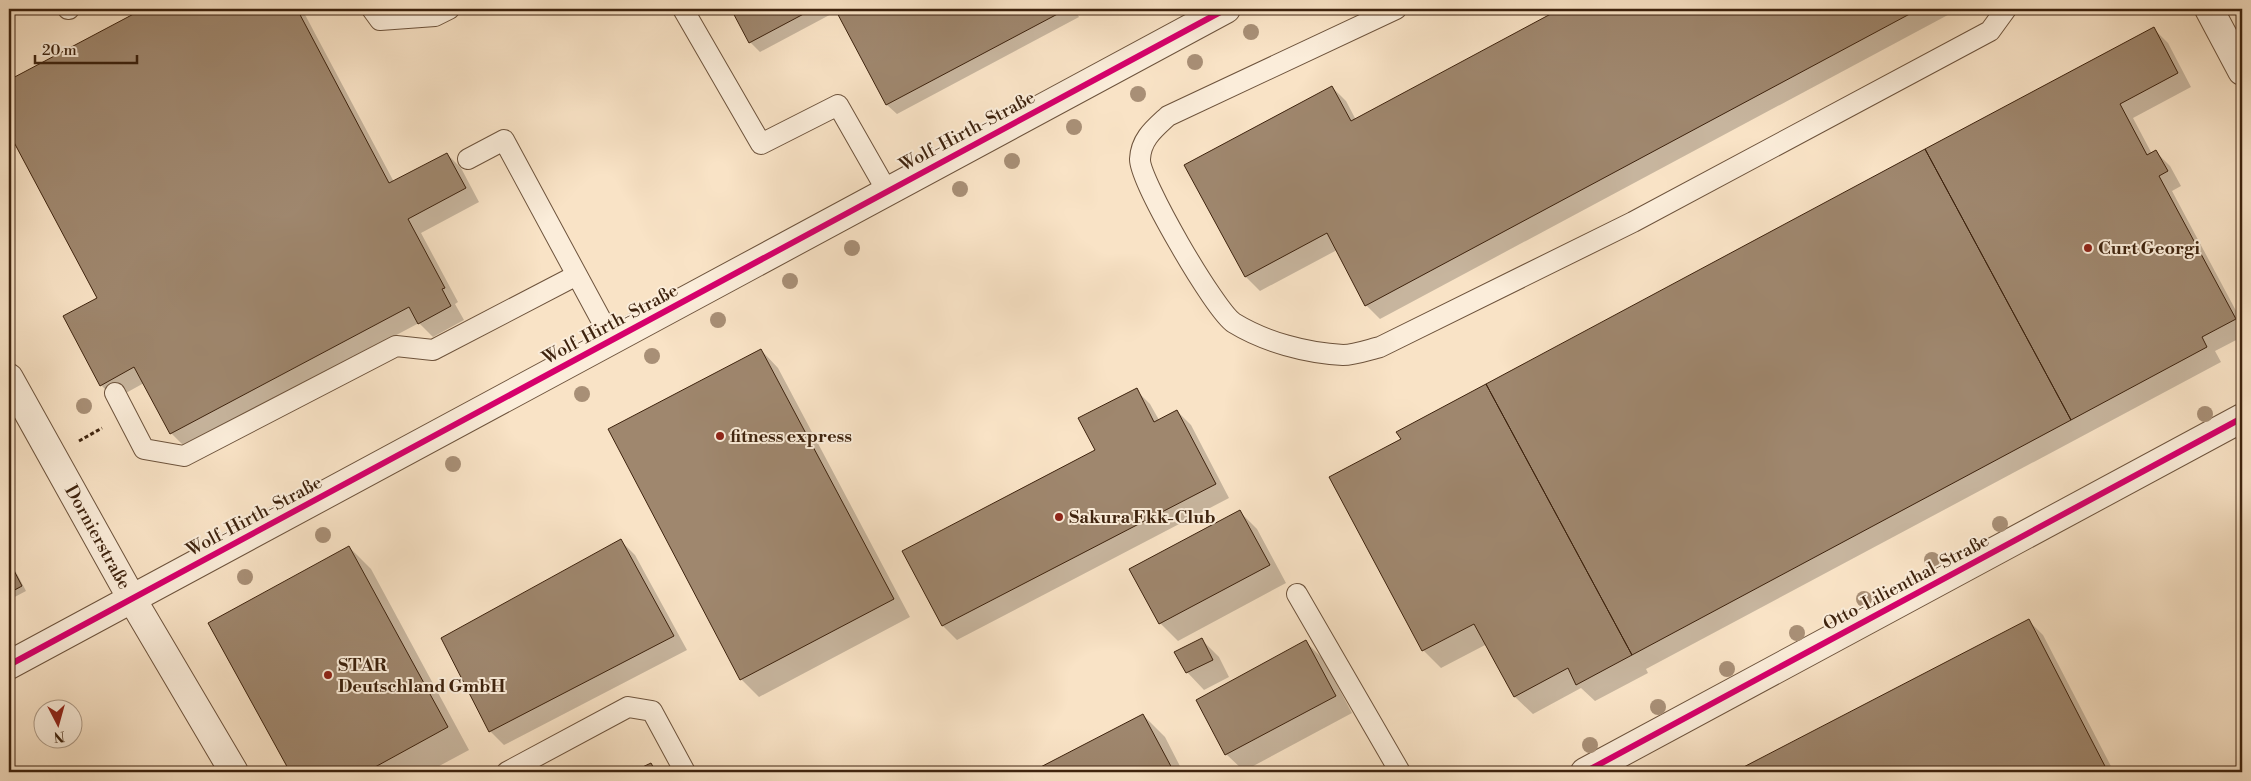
<svg xmlns="http://www.w3.org/2000/svg" width="2251" height="781" font-family="'Libre Bodoni',serif">
  <style>
    .shadow { fill: #0003 }
    .building { fill: #9f876e; stroke: #3e230e }
    .lines { fill: none; stroke-linecap: round; stroke-linejoin: round }
    .service-casing { stroke: #6d533c; stroke-width: 22 }
    .minor-casing { stroke: #6d533c; stroke-width: 30 }
    .path { stroke: #3e230e; stroke-width: 3; stroke-dasharray: 4 2.5; stroke-linecap: butt }
    .service { stroke: #fbedda; stroke-width: 20 }
    .minor { stroke: #fbedda; stroke-width: 28 }
    .cycleway-casing { stroke: #fbedda; stroke-width: 9 }
    .cycleway { stroke: #d6006c; stroke-width: 6 }
    .tree { fill: #a88f76 }
    .poi-dot { fill: #8f2418; stroke: #fbedda; stroke-width: 2 }
    .labels { text-anchor: middle; stroke-width: 4; stroke-linejoin: round; paint-order: stroke }
    .street-label { font-size: 18px; fill: #3e230e; stroke: #fbedda }
    .poi-label { font-size: 18px; font-weight: bold; fill: #3e230e; stroke: #fbedda; text-anchor: start }
  </style>
  <rect width="100%" height="100%" fill="#f9e3c6"/>
  <filter id="stains"><feTurbulence type="fractalNoise" baseFrequency=".004" numOctaves="4"/><feColorMatrix values="0 0 0 0 .2 0 0 0 0 .09 0 0 0 0 .02 0 0 0 .5 -.17"/></filter>
  <radialGradient id="worn" r=".72"><stop offset=".6" stop-color="#630" stop-opacity="0"/><stop offset="1" stop-color="#630" stop-opacity=".3"/></radialGradient>
  <path class="shadow" d="M146,9h156l92,173 53,-28 14,14 18,34 -58,31 37,69 -3,2 9,16 -31,17 -14,-14 -234,124 -14,-14 -27,-50 -29,16 -14,-14 -3,-86 -89,-169v-49z
    M732,9h342l5,8 -182,97 -10,-9 -50,-94 -77,41 -10,-10z
    M1563,9h396l-579,310 -14,-14 -29,-55 -77,41 -14,-14 -60,-111 146,-79 14,14 10,19z
    M2154,29l14,14 23,44 -58,31 19,36 4,-2 14,14 11,20 -9,5 70,131v15l-27,14 6,11 -575,307 2,4 -53,28 -14,-13 -48,26 -18,-17 -28,-53 -46,24 -18,-18 -93,-172z
    M761,350l17,18 132,249 -151,80 -18,-18z
    M1136,390l14,14 9,16 18,-9 14,14 38,73 -272,142 -14,-14 -39,-75 193,-100z
    M1240,512l17,17 29,54 -108,58 -18,-18z
    M621,541l14,14 52,95 -183,95 -14,-14z
    M349,547l22,22 98,181 -41,22h-137l-81,-149z
    M9,559l17,32 -17,9z
    M2029,621l14,14 71,137h-377z
    M1201,639l18,18 10,20 -25,13 -17,-18z
    M1306,642l17,17 29,54 -108,58 -18,-17z
    M1143,715l22,22 18,35h-149z"/>
  <path class="building" d="M143,9h154l92,174 58,-30 19,35 -58,31 37,69 -3,1 9,17 -33,18 -9,-17 -239,127 -36,-67 -34,19 -37,-70 34,-18 -88,-165v-53z
    M731,9h82l-64,34z
    M835,9h232l-181,96z
    M1560,9h359l-554,297 -38,-73 -82,44 -61,-112 148,-79 19,35z
    M2154,27l24,46 -58,31 27,51 9,-5 12,21 -9,5 77,143 -34,18 5,10 -136,73 -146,-271z
    M1925,149l146,271 -439,235 -146,-271z
    M761,349l133,250 -154,81 -132,-251z
    M1486,384l146,271 -56,30 -8,-17 -54,29 -40,-73 -52,27 -93,-174 72,-38 -5,-7z
    M1137,388l17,34 23,-12 39,74 -274,142 -40,-75 193,-101 -17,-32z
    M1240,510l30,55 -111,59 -30,-55z
    M621,539l53,97 -185,96 -48,-94z
    M349,546l99,181 -82,45h-76l-82,-149z
    M9,561l13,25 -13,7z
    M2029,619l79,153h-374z
    M1202,638l11,22 -27,13 -12,-21z
    M1306,640l30,56 -111,59 -29,-55z
    M1143,714l31,58h-143z
    M651,763l5,9h-24z"/>
  <g class="lines">
    <defs>
      <path id="service" d="M68,9h1
        M372,9l8,11 55,-4 14,-7
        M683,9l78,135 77,-39 49,86
        M1396,9l-228,107c-14,13 -27,23 -28,43 -1,21 75,152 94,164 31,19 72,30 109,32 11,0 25,-5 37,-8l253,-125 357,-191 16,-22
        M468,159l36,-19 108,200
        M115,393l29,56 40,7 212,-110 37,4 144,-75
        M1297,594l103,178
        M507,772l121,-65 24,4 33,61"/>
      <path id="minor" d="M2209,9l33,62
        M9,378l123,221 102,173
        M9,665l1217,-656
        M1585,772l657,-354"/>
    </defs>
    <use href="#service" class="service-casing"/>
    <use href="#minor" class="minor-casing"/>
    <path class="path" d="M79,441l23,-13"/>
    <use href="#service" class="service"/>
    <use href="#minor" class="minor"/>
    <defs>
      <path id="cycleway" d="M9,665l1217,-656
        M1585,772l657,-354"/>
    </defs>
    <use href="#cycleway" class="cycleway-casing"/>
    <use href="#cycleway" class="cycleway"/>
  </g>
  <g class="tree">
    <circle cx="1251" cy="32" r="8"/>
    <circle cx="1195" cy="62" r="8"/>
    <circle cx="1138" cy="94" r="8"/>
    <circle cx="1074" cy="127" r="8"/>
    <circle cx="1012" cy="161" r="8"/>
    <circle cx="960" cy="189" r="8"/>
    <circle cx="852" cy="248" r="8"/>
    <circle cx="790" cy="281" r="8"/>
    <circle cx="718" cy="320" r="8"/>
    <circle cx="652" cy="356" r="8"/>
    <circle cx="582" cy="394" r="8"/>
    <circle cx="84" cy="406" r="8"/>
    <circle cx="2205" cy="414" r="8"/>
    <circle cx="453" cy="464" r="8"/>
    <circle cx="2000" cy="524" r="8"/>
    <circle cx="323" cy="535" r="8"/>
    <circle cx="1932" cy="560" r="8"/>
    <circle cx="245" cy="577" r="8"/>
    <circle cx="1864" cy="599" r="8"/>
    <circle cx="1797" cy="633" r="8"/>
    <circle cx="1727" cy="669" r="8"/>
    <circle cx="1658" cy="707" r="8"/>
    <circle cx="1590" cy="745" r="8"/>
  </g>
  <g class="poi-dot">
    <circle cx="2088" cy="248" r="5"/>
    <circle cx="720" cy="436" r="5"/>
    <circle cx="1059" cy="517" r="5"/>
    <circle cx="328" cy="675" r="5"/>
  </g>
  <g class="labels">
    <g class="street-label">
      <text transform="translate(967 131) rotate(-28)" y="6">Wolf-Hirth-Straße</text>
      <text transform="translate(610 324) rotate(-28)" y="6">Wolf-Hirth-Straße</text>
      <text transform="translate(254 516) rotate(-28)" y="6">Wolf-Hirth-Straße</text>
      <text transform="translate(98 537) rotate(61)" y="6">Dornierstraße</text>
      <text transform="translate(1906 582) rotate(-28)" y="6">Otto-Lilienthal-Straße</text>
    </g>
    <g class="poi-label">
      <text x="2098" y="254">Curt Georgi</text>
      <text x="730" y="442">fitness express</text>
      <text x="1069" y="523">Sakura Fkk-Club</text>
      <text x="338" y="671">STAR<tspan x="338" dy="21">Deutschland GmbH</tspan></text>
    </g>
  </g>
  <rect width="2251" height="781" fill="none" stroke="#f9e3c6" stroke-width="30"/>
  <rect x="10" y="10" width="2231" height="761" fill="none" stroke="#3e230e" stroke-width="2.5"/>
  <rect x="15" y="15" width="2221" height="751" fill="none" stroke="#3e230e"/>
  <g transform="translate(58 724) rotate(174)"><circle r="24" fill="#fbedda" stroke="#af9c88"/>
  <path d="M0-4L9 19L0 12L-9 19Z" fill="#8f2418"/>
  <text y="-8" font-size="14" font-weight="bold" text-anchor="middle" fill="#3e230e">N</text>
  </g>
  <path d="M35 55v8h102v-8" fill="none" stroke="#3e230e" stroke-width="2.5"/>
  <text x="42" y="55" font-size="15" fill="#3e230e" stroke="#fbedda" stroke-width="4" paint-order="stroke">20 m</text>
  <rect width="100%" height="100%" filter="url(#stains)"/>
  <rect width="100%" height="100%" fill="url(#worn)"/>
</svg>
